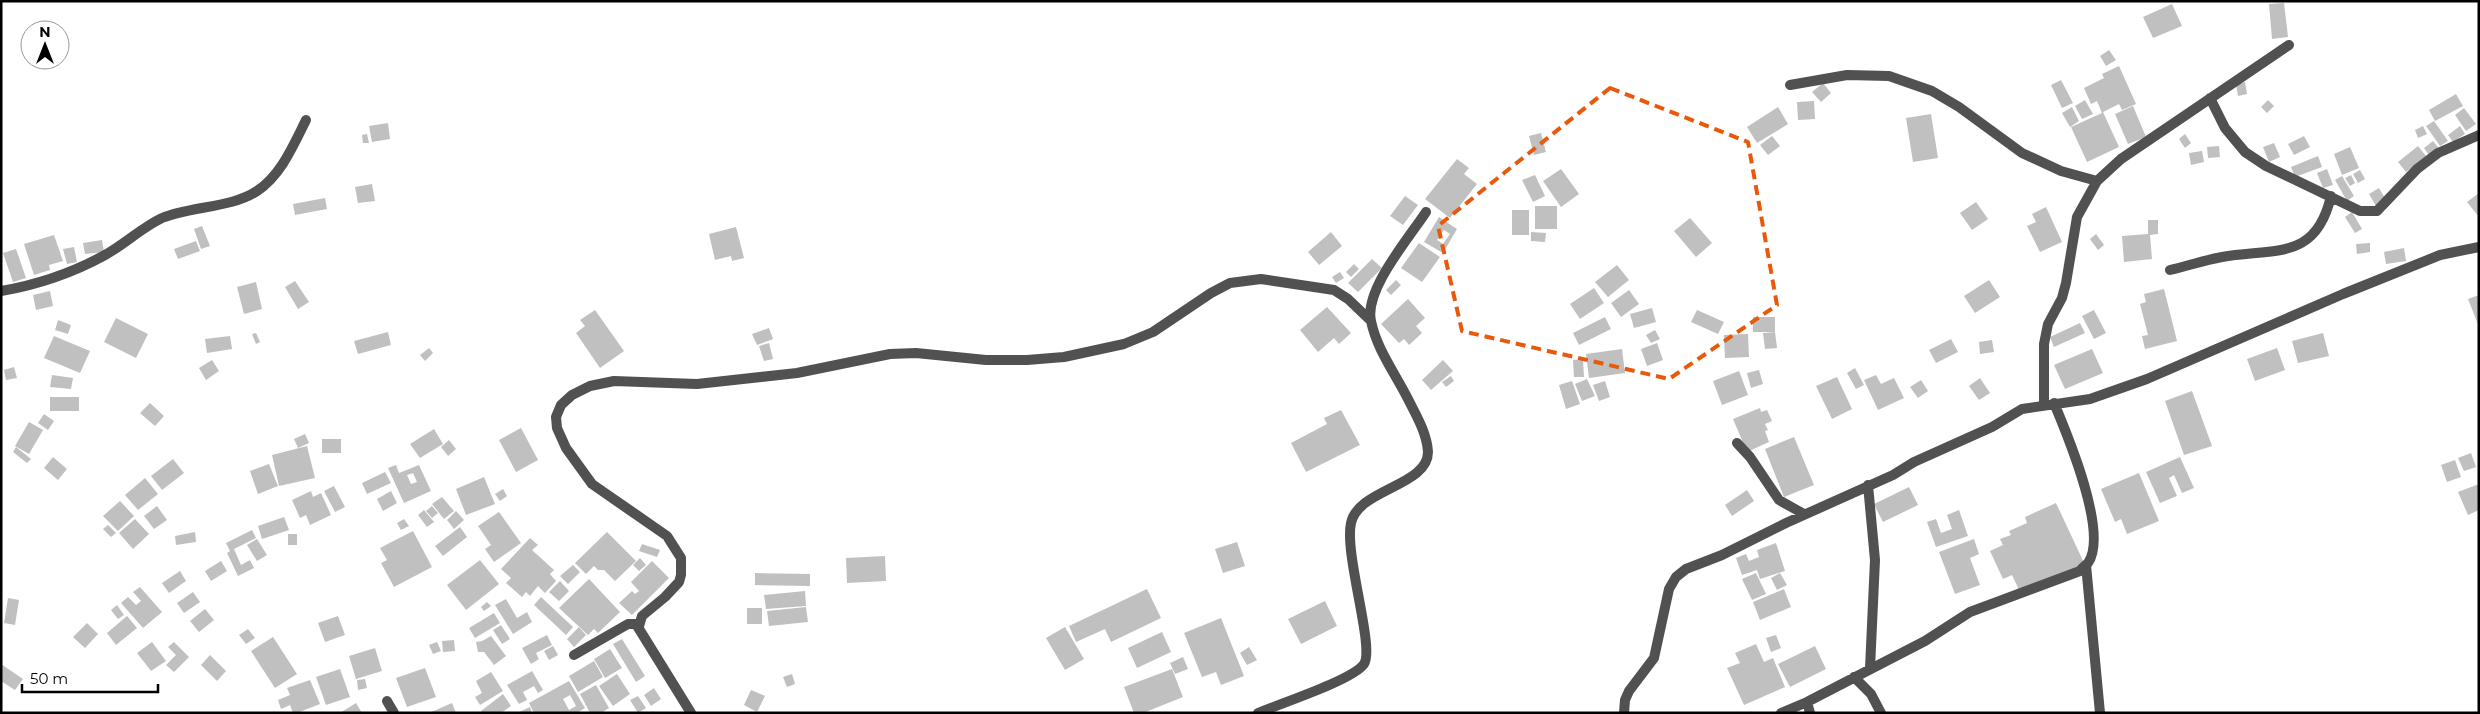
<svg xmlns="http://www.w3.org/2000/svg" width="2480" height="714" font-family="Montserrat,sans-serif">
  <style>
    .building { fill: #c0c0c0; fill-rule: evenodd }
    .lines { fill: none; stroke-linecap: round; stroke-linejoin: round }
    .minor { stroke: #515151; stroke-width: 10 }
    .marked { fill: none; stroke: #e8590c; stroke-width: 4; stroke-dasharray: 10 6; stroke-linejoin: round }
  </style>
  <rect width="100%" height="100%" fill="#fff"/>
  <path class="building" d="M2284,3l4,34 -16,2 -3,-35z
    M2172,4l10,22 -29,12 -10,-21z
    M2109,50l7,10 -10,6 -6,-10z
    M2119,66l17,38 -14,6 -3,-6 -16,8 16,35 -32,15 -16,-35 31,-14 -5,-12 -6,3 -7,-16 20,-10 -2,-4z
    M2061,80l12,23 -11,5 -11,-23z
    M2245,82l2,12 -9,2 -2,-12z
    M1823,83l8,10 -10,9 -9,-10z
    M2456,94l7,12 -28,15 -6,-11z
    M2085,100l8,14 -11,5 -7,-13z
    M2268,100l6,6 -7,7 -6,-6z
    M1814,101l1,18 -17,1 -1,-18z
    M2133,106l13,31 -18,7 -13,-30z
    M1778,107l10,17 -31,19 -10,-16z
    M2072,107l7,14 -9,6 -8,-14z
    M2464,108l12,16 -10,7 -11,-16z
    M1931,114l7,44 -25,4 -7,-44z
    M2434,121l14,20 -8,5 -14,-20z
    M388,123l2,16 -18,3 -3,-16z
    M2423,126l4,8 -9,4 -3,-8z
    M2460,126l5,8 -12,8 -5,-7z
    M1541,133l5,19 -12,3 -5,-19z
    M367,134l2,9h-6l-1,-8z
    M2185,134l6,9 -6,5 -6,-9z
    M1772,136l8,10 -12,9 -8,-10z
    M2304,136l6,11 -16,8 -6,-11z
    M2433,141l8,10 -10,7 -7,-10z
    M2274,143l6,14 -11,5 -6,-15z
    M2219,146l1,11 -12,1 -1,-11z
    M2418,146l8,10 -20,16 -8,-10z
    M2350,147l9,21 -17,7 -8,-21z
    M2202,151l2,11 -13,3 -2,-12z
    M2318,156l4,11 -27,10 -4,-10z
    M1457,159l12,9 -5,6 13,10 -27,34 -25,-19z
    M1561,169l18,25 -18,13 -18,-26z
    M2327,169l6,16 -10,3 -6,-15z
    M2360,170l5,9 -7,4 -5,-9z
    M1535,175l10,21 -12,6 -11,-22z
    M2351,175l4,8 -5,3 -5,-8z
    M2342,176l12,20 -7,5 -12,-21z
    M372,184l3,17 -17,2 -3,-16z
    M2379,188l7,12 -10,6 -7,-12z
    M2479,193v24l-12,-15z
    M1405,196l13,9 -15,20 -13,-9z
    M325,198l2,11 -32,6 -2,-11z
    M1976,202l12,17 -16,11 -12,-17z
    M1535,206h22v23h-22z
    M2046,207l16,35 -22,10 -13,-26 9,-4 -4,-8z
    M1512,210h17v25h-17z
    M2352,212l10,17 -7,4 -10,-16z
    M1439,217l18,12 -14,24 -19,-11zM1444,230l6,4 -7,10 -6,-4z
    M1690,218l22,25 -16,14 -22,-26z
    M2148,220h10v14l-8,1 2,24 -28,3 -2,-26 26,-2z
    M202,226l8,20 -9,3 -7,-20z
    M736,227l8,31 -12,3 -1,-5 -16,4 -6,-26z
    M1331,232l11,14 -23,19 -11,-13z
    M1531,232l15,1 -1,9 -14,-1z
    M2096,234l8,11 -6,5 -8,-11z
    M54,235l9,26 -14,4 1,5 -16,5 -10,-31z
    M102,240l2,12 -19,2 -2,-11z
    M196,241l4,10 -22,8 -4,-10z
    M1419,243l21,14 -18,25 -21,-14z
    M2370,243v9l-13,2 -1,-10z
    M74,247l3,15 -10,2 -4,-15z
    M2404,248l2,13 -20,3 -2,-12z
    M16,249l10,29 -13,4 -10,-29z
    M1372,259l10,9 -24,24 -10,-9z
    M1354,264l5,5 -8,8 -5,-5z
    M1617,265l12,15 -21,17 -13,-15z
    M1340,272l4,6 -8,5 -4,-6z
    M1396,280l5,5 -10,10 -5,-5z
    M1989,280l11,17 -25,16 -11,-17z
    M295,281l14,21 -11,7 -13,-22z
    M256,282l6,27 -18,5 -7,-27z
    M1594,288l10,15 -24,16 -10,-15z
    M2164,289l13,52 -32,8 -3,-13 6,-1 -8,-31 6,-2 -2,-8z
    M1629,290l10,14 -18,13 -10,-14z
    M50,291l3,15 -17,4 -3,-15z
    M2479,295v32l-11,-28z
    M1408,299l17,19 -9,8 6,7 -13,12 -5,-6 -5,4 -18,-19z
    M1327,307l24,26 -12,11 -5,-6 -16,14 -18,-22z
    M1652,308l4,14 -22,6 -4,-14z
    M595,310l29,41 -24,17 -24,-35 9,-7 -5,-6z
    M1697,310l27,12 -6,12 -27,-12z
    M2094,310l12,23 -12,6 -12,-23z
    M1605,317l6,12 -32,16 -6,-12z
    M1753,317h22v15h-22z
    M116,318l32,16 -12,24 -32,-16z
    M58,320l13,5 -3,9 -13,-4z
    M2080,323l5,10 -31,14 -4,-10z
    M769,328l4,11 -16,6 -5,-11z
    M1655,330l5,9 -9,4 -5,-8z
    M388,332l3,13 -33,9 -4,-13z
    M1775,332l2,16 -12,1 -2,-16z
    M256,333l4,9 -4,2 -4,-10z
    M2323,333l6,23 -31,7 -6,-22z
    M1748,334l1,23 -24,1 -1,-23z
    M54,336l36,15 -10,22 -36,-15z
    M230,336l2,13 -25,4 -2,-14z
    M1951,339l7,13 -22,11 -7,-13z
    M1992,340l2,12 -14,2 -1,-12z
    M769,343l4,16 -9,2 -5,-15z
    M1657,343l6,17 -16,6 -6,-17z
    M429,348l4,5 -8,8 -5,-6z
    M2277,348l8,22 -30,11 -8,-22z
    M1622,349l3,24 -36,5 -3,-24z
    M2092,349l11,24 -38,16 -11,-24z
    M1583,359l1,18h-10l-1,-17z
    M212,360l7,11 -13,9 -7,-12z
    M1443,360l10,11 -22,19 -9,-10z
    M14,367l3,11 -11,2 -2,-10z
    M1855,368l9,17 -8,4 -9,-16z
    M1759,370l4,14 -12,4 -4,-15z
    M1739,371l9,24 -26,10 -9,-24z
    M52,375l21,3 -2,11 -21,-2z
    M1876,375l5,9 13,-6 10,20 -26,12 -14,-30z
    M1451,376l3,5 -8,6 -4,-5z
    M1837,377l15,32 -20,10 -16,-33z
    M1980,378l10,15 -11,7 -10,-14z
    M1587,379l8,17 -13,5 -7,-17z
    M1921,380l7,11 -10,7 -8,-11z
    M1572,381l8,23 -14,5 -7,-24z
    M1605,381l5,16 -11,4 -6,-16z
    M2192,391l20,55 -28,9 -19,-54z
    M50,397h29v14h-29z
    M150,403l14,13 -9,10 -15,-13z
    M1760,408l1,4 6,-2 5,11 -7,3 3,6 -3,1 4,11 -22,10 -14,-33z
    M1341,410l19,35 -54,27 -15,-29 36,-19 -3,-6z
    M44,414l10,7 -6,9 -10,-7z
    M29,422l14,8 -14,24 -14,-8z
    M521,428l17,32 -22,12 -17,-32z
    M434,429l9,15 -23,14 -10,-14z
    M305,434l4,9 -11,5 -4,-9z
    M1794,437l20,48 -30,12 -19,-48z
    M322,439h19v14h-19z
    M449,440l7,9 -8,7 -7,-9z
    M307,446l8,32 -36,8 -7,-31z
    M16,447l15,12 -4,4 -14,-11z
    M2471,453l5,14 -12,4 -6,-13z
    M53,457l14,12 -9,11 -14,-12z
    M2180,457l14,31 -12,5 -8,-18 -5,3 8,18 -17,7 -14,-31z
    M173,459l11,14 -22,17 -11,-14z
    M2455,460l6,17 -14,5 -6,-17z
    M269,464l9,22 -20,8 -8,-23z
    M396,465l3,8 20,-8 12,26 -27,12 -16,-35zM413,473l4,9 -6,2 -4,-9z
    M385,472l6,11 -24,11 -5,-11z
    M2139,473l20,48 -32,13 -6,-15 -6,3 -14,-33z
    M484,477l11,27 -29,11 -10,-26z
    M145,478l13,16 -20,16 -13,-15z
    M2479,484v26l-11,5 -10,-23z
    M334,486l11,21 -10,5 -11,-21z
    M1909,487l9,18 -35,17 -9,-18z
    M503,489l4,7 -7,5 -5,-7z
    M1747,490l7,11 -22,15 -7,-11z
    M311,491l2,6 8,-4 10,22 -21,10 -4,-10 -6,3 -8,-18z
    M391,491l6,12 -14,8 -6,-12z
    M442,497l12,14 -10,8 -12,-15z
    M120,501l14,15 -16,15 -15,-15z
    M2056,503l29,62 -66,25 -7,-15 -9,4 -13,-28 13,-6 -3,-6 11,-4 -2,-4 18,-8 -2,-6z
    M157,506l10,14 -13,9 -10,-13z
    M432,506l6,7 -6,5 -6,-7z
    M424,510l10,12 -7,5 -9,-12z
    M1959,510l9,26 -32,11 -9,-25 9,-3 5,14 11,-4 -5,-14z
    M456,511l8,9 -10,9 -7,-9z
    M499,512l22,31 -27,19 -9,-13 6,-4 -13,-19z
    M284,517l5,13 -27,9 -4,-13z
    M135,519l14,15 -16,15 -14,-16z
    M404,519l5,7 -8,4 -4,-7z
    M108,525l8,8 -5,4 -8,-8z
    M460,527l7,10 -24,19 -8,-10z
    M252,530l4,8 -22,11 7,16 9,-5 4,8 -16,8 -11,-23 3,-2 -4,-8z
    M413,531l19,36 -38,20 -13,-24 6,-3 -7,-12z
    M195,532l1,10 -20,3 -1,-9z
    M607,532l29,29 -21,20 -11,-11h-6l-4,-4 -8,8 -11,-11z
    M288,534h9v11h-9z
    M530,538l8,7 -6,5 22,20 -4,4 6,7 -11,12 -7,-7 -8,10 -4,-4 -4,5 -16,-14 5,-5 -10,-9z
    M257,539l10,16 -10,6 -10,-16z
    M1974,539l5,15 -9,4 10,27 -25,9 -16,-42z
    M1237,542l8,24 -22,7 -8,-24z
    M1776,543l9,28 -25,8 -3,-9 -15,5 -6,-17 10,-4 3,7 10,-4 -2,-7z
    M642,544l18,6 -3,7 -18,-6z
    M885,556l1,25 -39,2 -1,-25z
    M640,558l6,7 -7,6 -6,-6z
    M480,560l19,24 -33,26 -19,-25z
    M221,561l6,10 -16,10 -6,-10z
    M652,561l17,17 -37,37 -13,-12 13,-12 3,3 4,-3 -8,-9z
    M573,565l7,7 -12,12 -8,-8z
    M180,571l6,10 -17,12 -7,-10z
    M755,573l55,1v12l-55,-1z
    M1756,573l10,21 -14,6 -10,-21z
    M1780,573l7,12 -10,5 -6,-12z
    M589,579l31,33 -22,21 -4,-4 -6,6 -29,-27z
    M560,581l9,10 -10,10 -10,-9z
    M140,587l22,25 -19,16 -22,-25 7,-6 8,8 5,-4 -8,-9z
    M1147,589l14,29 -50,24 -6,-13 -29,13 -7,-16z
    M1784,589l7,18 -31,13 -7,-18z
    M805,591l1,15 -40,3 -2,-14z
    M193,592l7,10 -16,11 -7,-10z
    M541,597l32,30 -7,8 -32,-30z
    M8,598l11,2 -4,25 -11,-2z
    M506,599l11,19 10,-6 5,10 -19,12 -18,-29z
    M1325,601l12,25 -36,18 -13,-25z
    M487,602l4,4 -7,5 -3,-4z
    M117,605l7,10 -6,4 -7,-9z
    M806,607l2,15 -39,4 -2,-15z
    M747,608h15v16h-15z
    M205,609l9,11 -15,12 -9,-11z
    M494,613l6,10 -25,15 -6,-10z
    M127,616l10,12 -21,17 -9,-12z
    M338,616l7,19 -20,7 -7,-19z
    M1221,618l23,58 -23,9 -5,-13 -14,5 -18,-44z
    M87,623l11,11 -13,14 -12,-11z
    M501,625l9,14 -8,5 -9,-14z
    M579,627l7,8 -12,12 -7,-8z
    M1065,627l19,32 -19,11 -19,-32z
    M248,629l7,9 -9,6 -7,-9z
    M1162,632l9,20 -34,16 -9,-20z
    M547,635l5,10 -16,8 3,6 -8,5 -9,-16z
    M1776,635l5,13 -10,4 -5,-14z
    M491,636l15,20 -12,9 -10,-13h-6l-2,-10 6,-1z
    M273,637l24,37 -22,14 -24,-37z
    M622,639l23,37 -9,6 -23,-38z
    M454,640l1,11 -12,1 -1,-11z
    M152,642l14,19 -15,10 -14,-18z
    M174,642l15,15 -15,15 -8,-7 10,-10 -8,-8z
    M437,642l4,9 -8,3 -4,-9z
    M1756,644l8,18 9,-4 12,29 -41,18 -17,-37 13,-5 -5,-10z
    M553,646l5,9 -9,5 -5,-9z
    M1815,646l11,23 -36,18 -12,-23z
    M1249,647l8,13 -10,5 -7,-12z
    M375,648l7,23 -26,8 -7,-23z
    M610,649l12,19 -17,10 -11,-19z
    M210,655l16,16 -9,10 -16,-16z
    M1183,657l5,12 -13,5 -5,-11z
    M594,661l9,16 -25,15 -9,-16z
    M1,664l22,15 -8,11 -14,-9z
    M425,668l11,29 -29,10 -11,-29z
    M340,669l10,28 -24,8 -10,-28z
    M1172,669l11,28 -40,16h-9l-10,-26z
    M532,671l11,19 -5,3 -4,-7 -11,6 4,8 -8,4 -12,-19z
    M491,672l12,19 -23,14 -5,-8 7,-4 -6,-12z
    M617,674l13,20 -17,12 -14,-20z
    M792,674l3,10 -8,3 -4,-10z
    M365,679l2,9 -9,2 -1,-10z
    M310,680l10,24 -23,9h-4l-3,-8 -9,4 -3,-9 12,-5 -3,-7z
    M569,681l16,27 -8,5h-43l-5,-10zM570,695l6,11 -7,4 -6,-11z
    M596,685l13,23 -8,5h-11l-10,-19z
    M654,688l7,11 -10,7 -7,-11z
    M751,690l14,6 -8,16 -13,-7z
    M503,694l8,12 -10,7h-19l-1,-2z
    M638,696l8,12 -8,5 -8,-13z
    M356,703l6,10h-22z
    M452,703l4,10h-27z
    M530,707l2,6h-15z"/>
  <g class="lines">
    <path class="minor" d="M1790,85l57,-10 42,1 43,15 27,16 63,46 39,18 36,10
      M2210,98l15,30 20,24 21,14 94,45h17l40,-42 21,-16 41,-18
      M2170,270c17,-4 35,-10 52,-13 53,-9 94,4 109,-61
      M1,291c35,-6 73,-19 104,-36 20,-11 36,-27 57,-37 29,-12 70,-10 95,-27 24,-16 36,-45 49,-71
      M2044,404v-60l4,-20 14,-26 4,-15 11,-66 20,-36 24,-22 168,-114
      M1737,443l13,14 29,43 25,14
      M1868,485l7,75 -5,108
      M2086,565l14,148
      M639,626l3,-10 23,-19 14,-15 2,-7v-17l-14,-22 -75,-52 -26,-36 -9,-20 -1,-11 5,-12 11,-10 18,-9 24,-5 83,3 100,-11 93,-19 26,-1 70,7h41l37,-3 60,-13 29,-12 58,-39 19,-10 31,-4 73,11 14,9 22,21
      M574,655l54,-31h8l55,89
      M1854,677l17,17 10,19
      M387,701l7,12
      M1807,702l3,11
      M1258,713c21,-9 95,-33 106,-49 11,-16 -20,-110 -13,-141 7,-34 77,-37 77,-71 -1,-19 -12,-37 -20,-53 -13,-26 -31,-49 -37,-78 -7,-31 38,-83 55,-109
      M1624,713l1,-13 4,-9 25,-33 15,-69 7,-12 10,-8 36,-14 64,-32 107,-48 21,-13 78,-35 30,-18 68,-10 57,-20 196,-85 97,-39 39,-8
      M1781,713l26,-11 118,-61 45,-29 110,-41c2,-3 6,-6 8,-8 21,-30 -21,-129 -34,-160"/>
  </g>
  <path class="marked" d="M1610,88l138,54 29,163 -108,74 -207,-48 -24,-105z"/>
  <rect width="2480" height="714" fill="none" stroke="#000000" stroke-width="5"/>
  <g transform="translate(45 45)"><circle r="24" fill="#ffffff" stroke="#999999"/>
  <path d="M0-4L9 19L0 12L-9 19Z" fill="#000000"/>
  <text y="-8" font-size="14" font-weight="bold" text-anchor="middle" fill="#000000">N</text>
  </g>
  <path d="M22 684v8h136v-8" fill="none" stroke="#000000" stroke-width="2.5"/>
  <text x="30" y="684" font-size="15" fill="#000000" stroke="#ffffff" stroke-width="4" paint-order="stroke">50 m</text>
</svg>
